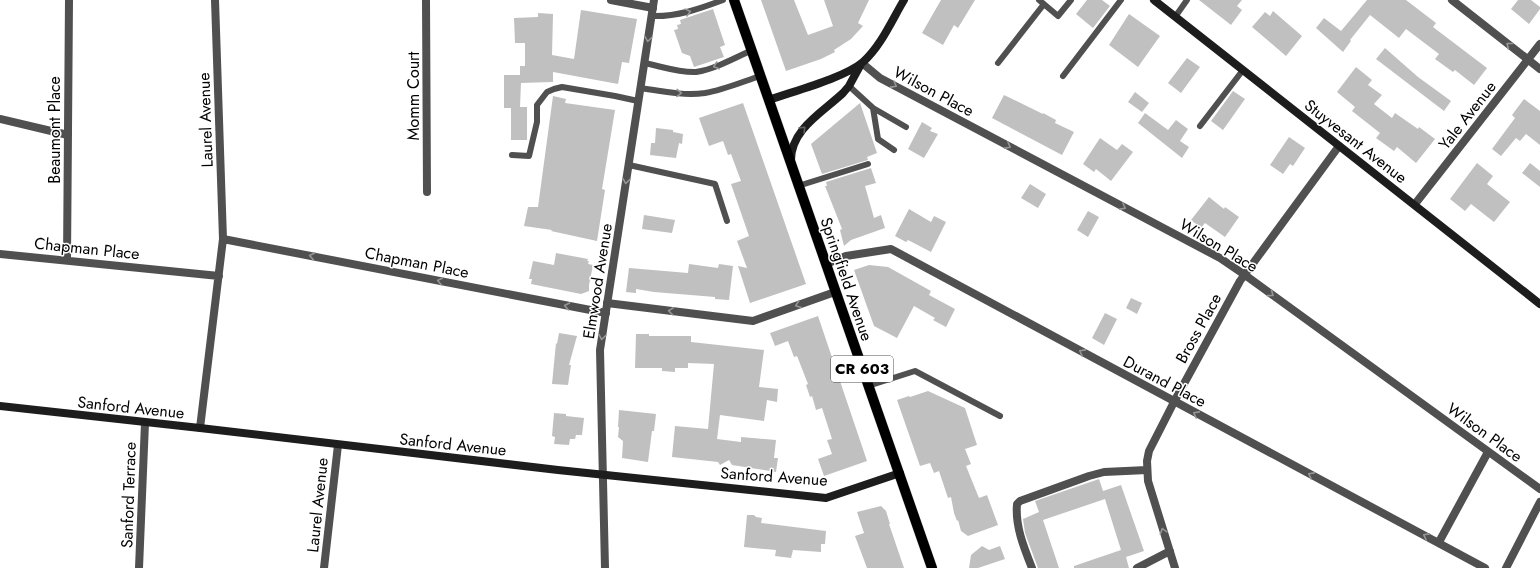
<svg xmlns="http://www.w3.org/2000/svg" width="1540" height="568" font-family="Jost,sans-serif">
  <style>
    .building { fill: #c0c0c0 }
    .lines { fill: none; stroke-linecap: round; stroke-linejoin: round }
    .primary-casing { stroke: #dbdbdb; stroke-width: 11 }
    .service { stroke: #505050; stroke-width: 6 }
    .minor { stroke: #505050; stroke-width: 8 }
    .tertiary { stroke: #505050; stroke-width: 8 }
    .secondary { stroke: #1d1d1d; stroke-width: 8 }
    .primary { stroke: #000; stroke-width: 10 }
    .oneway { stroke: #969696 }
    .oneway2 { stroke: #616161 }
    .labels { text-anchor: middle; stroke-width: 3; stroke-linejoin: round; paint-order: stroke }
    .shield { fill: #fff; stroke: #4c4c4c; stroke-width: 1 }
    .shield-label { font-size: 15px; font-weight: bold; fill: #000 }
    .street-label { font-size: 16px; fill: #000; stroke: #fff }
  </style>
  <rect width="100%" height="100%" fill="#fff"/>
  <path class="building" d="M761,0h33l14,35 25,-9 -9,-26h45l-11,23 5,3 -12,13 -17,11 1,2 -14,7 -35,12z
    M941,0h34l-17,28 -4,-3 -11,20 -21,-12z
    M1087,0h15l8,6 -17,22 -17,-14z
    M1199,0h43l-5,6 5,4 -11,15z
    M1367,0h39l30,23 -3,4 54,41 -13,17 -19,-15 -2,2 -18,-13 4,-5 -33,-25 -7,9 -29,-23 -20,25 1,1 -8,11 -27,-24 8,-10 17,13z
    M1518,0h13l9,7v2l-11,15 -18,-15z
    M713,9l12,36 -5,2 4,10 -30,10 -4,-11 -8,-3 -8,-23 4,-1 -1,-4 4,-1 -1,-4z
    M581,10l56,9 -8,44 -7,-1 -4,22 -65,-12v10l-32,1 -1,24h7v33h-16v-32h-7v-33h16v-9h5v-23h-10l-1,-25 24,-1v-4l15,1 -1,41 22,4z
    M1273,11l29,25 -16,20 -34,-29 13,-15 5,4z
    M1129,14l31,22 -22,31 -29,-22z
    M1385,48l33,29 33,24 -7,10 -68,-52z
    M1187,58l13,9 -19,26 -13,-10z
    M1356,67l16,13 -4,5 14,10 -8,9 18,14 3,-5 23,16 1,-2 16,12 -19,24 -19,-16 -3,4 -18,-13 4,-5 -28,-22 3,-4 -18,-15z
    M1233,91l12,8 -22,31 -12,-9z
    M1135,92l14,11 -7,9 -14,-10z
    M1004,95l39,19v-1l13,7 -1,3 19,9 -12,23 -70,-37z
    M553,96l13,3 -1,4 50,7 -13,79 3,1 -8,51 -46,-10 1,-1 -28,-4 4,-19h10z
    M1524,99l16,12v34l-14,-11 -6,7 -4,-3 -15,18 -9,-7 23,-31 -3,-3z
    M743,103l63,181 -56,19 -12,-37 9,2 -10,-27 12,-5 -18,-52 10,-3 -10,-27 -3,1 -5,-14 -14,5 -10,-28z
    M860,103l17,50 -10,4 1,3 -46,14 -11,-30z
    M1145,113l23,17 8,-10 12,9 -8,12 9,6 -7,11 -44,-35z
    M922,122l10,6 -2,3 8,3 -14,24 -16,-9z
    M656,128l17,2v2l10,2 -1,10 -3,-1 -3,15 -26,-3 1,-12h4z
    M1289,137l16,11 -12,18 -3,-2 -7,10 -13,-9z
    M1100,138l17,12 5,-6 11,8 -22,29 -15,-12 -2,3 -11,-8z
    M1477,163l16,13 -6,8 23,18 -16,20 -23,-18 -6,7 -15,-12z
    M1530,163l10,8v16l-18,-14z
    M871,168l5,15 -11,3 9,32 7,-3 4,13 -34,12 -7,6 -4,-16 2,-1 -17,-43h2l-1,-4z
    M1030,184l16,10 -8,14 -17,-10z
    M1209,197l15,12 1,-2 14,10 -14,20 -20,-14 -4,5 -10,-8z
    M909,209l22,13 3,-6 12,6 -15,30 -23,-12 -2,2 -11,-6z
    M1088,211l11,6 -11,20 -11,-7z
    M644,215l31,5 -3,13 -30,-4z
    M556,253l32,6 -1,2h2l-1,3 5,1 -4,20v6l-8,3 -50,-10 1,-5h-3l4,-18 21,4z
    M689,264l29,4 1,-4 14,2 -4,34 -14,-1v-2l-61,-5 -18,-3v4l-10,-1 3,-24 59,5z
    M869,265l19,2 43,24 -2,4 26,14 -9,18 -13,-7 2,-2 -21,-12 -17,32 -23,-12 -20,-56z
    M1131,298l11,5 -5,11 -11,-6z
    M1105,313l12,6 -13,26 -12,-7z
    M818,316l49,145 -43,15 -6,-17 14,-5 -5,-14 5,-1 -10,-31 -6,2 -4,-14 -2,1 -4,-12 2,-1 -11,-28 -3,1 -6,-16 -13,5 -5,-13z
    M559,333l18,3 -8,29h2l-3,20 -16,-1 4,-41 1,1z
    M636,334h13v2h42v6l73,8 -5,37 19,2 -1,13 -10,-2 -3,21 -44,-6 -3,24 24,3v-5l35,3 -2,18h4l-2,14 -44,-7 -3,-5 -9,5 -2,-3 -46,-5 3,-31 33,3 6,-65 -26,-1v5h-13v4l-13,-1v-3h-27z
    M928,391l37,17 12,37 -12,4 6,15 -5,2 13,32 8,-3 11,30 -30,11 -7,-5 -3,-11 -1,1 -3,-8 -3,-16 -3,1 -9,-27 -5,2 -4,-10 -10,3 -23,-66 12,-4 1,1z
    M619,410l37,4 -2,17h-2l-4,31 -26,-4 1,-17 -5,-4 1,-10h-1z
    M554,413l12,1v2l18,2 -2,17h-6l-1,4h-5l-1,6 -15,-1 1,-7 -3,-1z
    M1099,479l4,12 18,-6 23,66 -18,6 3,11h-55v-2l47,-16 -16,-51 -62,21 16,48h-21l-13,-35 -2,-14 16,-7 -4,-11z
    M881,506l5,5 4,13h-1l15,44h-37l-12,-32 9,-3 -7,-21z
    M747,515h7l2,2 6,1 -1,5 65,8 -1,13h-4v8l-28,-2 -2,8 -16,-2 1,-6 -32,-3z
    M982,546l7,4 11,-4 5,13 -27,9h-9l2,-13z"/>
  <g class="lines">
    <defs>
      <path id="primary" d="M734,0l198,568"/>
    </defs>
    <use href="#primary" class="primary-casing"/>
    <path class="service" d="M1039,0l19,16 13,-16
      M651,16c26,1 48,-7 72,-16
      M1175,17l12,-17
      M644,63c16,3 36,10 52,9 19,-3 39,-14 56,-22
      M998,63l46,-59
      M1063,76l58,-76
      M849,86l24,22 33,19
      M640,88c21,3 43,8 65,5 18,-3 37,-11 55,-17
      M873,108l5,31 16,11
      M1200,126l43,-56
      M512,155l17,1 8,-34v-17l10,-13 7,-3 8,-2 53,9 23,5
      M629,165l86,19 12,37
      M798,186l70,-22
      M868,386l47,-15 85,45"/>
    <path class="minor" d="M426,0l1,192
      M611,0l42,8
      M1452,0l88,69
      M862,63l18,15 340,180 25,17 295,214
      M0,119l68,16
      M1415,204l125,-160
      M223,239l383,74
      M0,254l219,22
      M67,260l2,-260
      M826,264l20,-8 45,-7 594,319
      M607,303l146,18 82,-29
      M200,428l23,-189 -8,-239
      M1439,542l49,-90
      M139,568l6,-145
      M324,568l14,-123
      M1032,568c-8,-20 -17,-42 -15,-64l3,-3 69,-25 15,-4 43,-2
      M1137,568l33,-17
      M1175,568l-27,-87 -1,-20 2,-10 25,-49 66,-121 99,-135
      M1506,568l34,-66"/>
    <path class="tertiary" d="M605,568l-5,-218 54,-350"/>
    <path class="secondary" d="M1154,0c129,101 258,202 386,304
      M769,100c25,-9 75,-22 94,-38 18,-16 29,-42 41,-62
      M791,160c0,-31 32,-48 52,-67l6,-7 12,-22
      M0,406l200,22 358,42 268,28 74,-25"/>
    <use href="#primary" class="primary"/>
  </g>
  <defs><path id="oneway-chevron" d="M-2-3.5L2.5 0L-2 3.5" fill="none" stroke-width="1.6" stroke-linecap="round" stroke-linejoin="round"/></defs>
  <g class="oneway">
    <use href="#oneway-chevron" transform="translate(688 12) rotate(-15)"/>
    <use href="#oneway-chevron" transform="translate(648 39) rotate(99)"/>
    <use href="#oneway-chevron" transform="translate(1509 45) rotate(-142)"/>
    <use href="#oneway-chevron" transform="translate(716 66) rotate(161)"/>
    <use href="#oneway-chevron" transform="translate(894 85) rotate(28)"/>
    <use href="#oneway-chevron" transform="translate(679 93) rotate(1)"/>
    <use href="#oneway-chevron" transform="translate(1008 146) rotate(28)"/>
    <use href="#oneway-chevron" transform="translate(626 181) rotate(99)"/>
    <use href="#oneway-chevron" transform="translate(1123 207) rotate(28)"/>
    <use href="#oneway-chevron" transform="translate(312 256) rotate(-169)"/>
    <use href="#oneway-chevron" transform="translate(440 281) rotate(-169)"/>
    <use href="#oneway-chevron" transform="translate(1271 294) rotate(36)"/>
    <use href="#oneway-chevron" transform="translate(798 305) rotate(160)"/>
    <use href="#oneway-chevron" transform="translate(567 306) rotate(-169)"/>
    <use href="#oneway-chevron" transform="translate(671 311) rotate(-173)"/>
    <use href="#oneway-chevron" transform="translate(602 337) rotate(99)"/>
    <use href="#oneway-chevron" transform="translate(1082 352) rotate(-152)"/>
    <use href="#oneway-chevron" transform="translate(1196 414) rotate(-152)"/>
    <use href="#oneway-chevron" transform="translate(1311 475) rotate(-152)"/>
    <use href="#oneway-chevron" transform="translate(1163 531) rotate(-107)"/>
    <use href="#oneway-chevron" transform="translate(1426 536) rotate(-152)"/>
  </g>
  <use class="oneway2" href="#oneway-chevron" transform="translate(803 129) rotate(-44)"/>
  <g class="labels">
    <rect class="shield" x="831" y="356" width="62" height="26" rx="3"/>
    <g class="shield-label">
      <text x="862" y="374">CR 603</text>
    </g>
    <g class="street-label">
      <text transform="translate(934 91) rotate(28)" y="6">Wilson Place</text>
      <text transform="translate(413 96) rotate(-90)" y="6">Momm Court</text>
      <text transform="translate(1467 115) rotate(-52)" y="6">Yale Avenue</text>
      <text transform="translate(205 120) rotate(-92)" y="6">Laurel Avenue</text>
      <text transform="translate(54 130) rotate(-90)" y="6">Beaumont Place</text>
      <text transform="translate(1356 141) rotate(38)" y="6">Stuyvesant Avenue</text>
      <text transform="translate(1219 245) rotate(31)" y="6">Wilson Place</text>
      <text transform="translate(87 248) rotate(6)" y="6">Chapman Place</text>
      <text transform="translate(417 262) rotate(11)" y="6">Chapman Place</text>
      <text transform="translate(847 279) rotate(71)" y="6">Springfield Avenue</text>
      <text transform="translate(597 281) rotate(-81)" y="6">Elmwood Avenue</text>
      <text transform="translate(1198 328) rotate(-61)" y="6">Bross Place</text>
      <text transform="translate(1165 381) rotate(28)" y="6">Durand Place</text>
      <text transform="translate(131 407) rotate(6)" y="6">Sanford Avenue</text>
      <text transform="translate(1485 432) rotate(36)" y="6">Wilson Place</text>
      <text transform="translate(453 444) rotate(6)" y="6">Sanford Avenue</text>
      <text transform="translate(774 476) rotate(4)" y="6">Sanford Avenue</text>
      <text transform="translate(128 495) rotate(-88)" y="6">Sanford Terrace</text>
      <text transform="translate(317 505) rotate(-84)" y="6">Laurel Avenue</text>
    </g>
  </g>
</svg>
